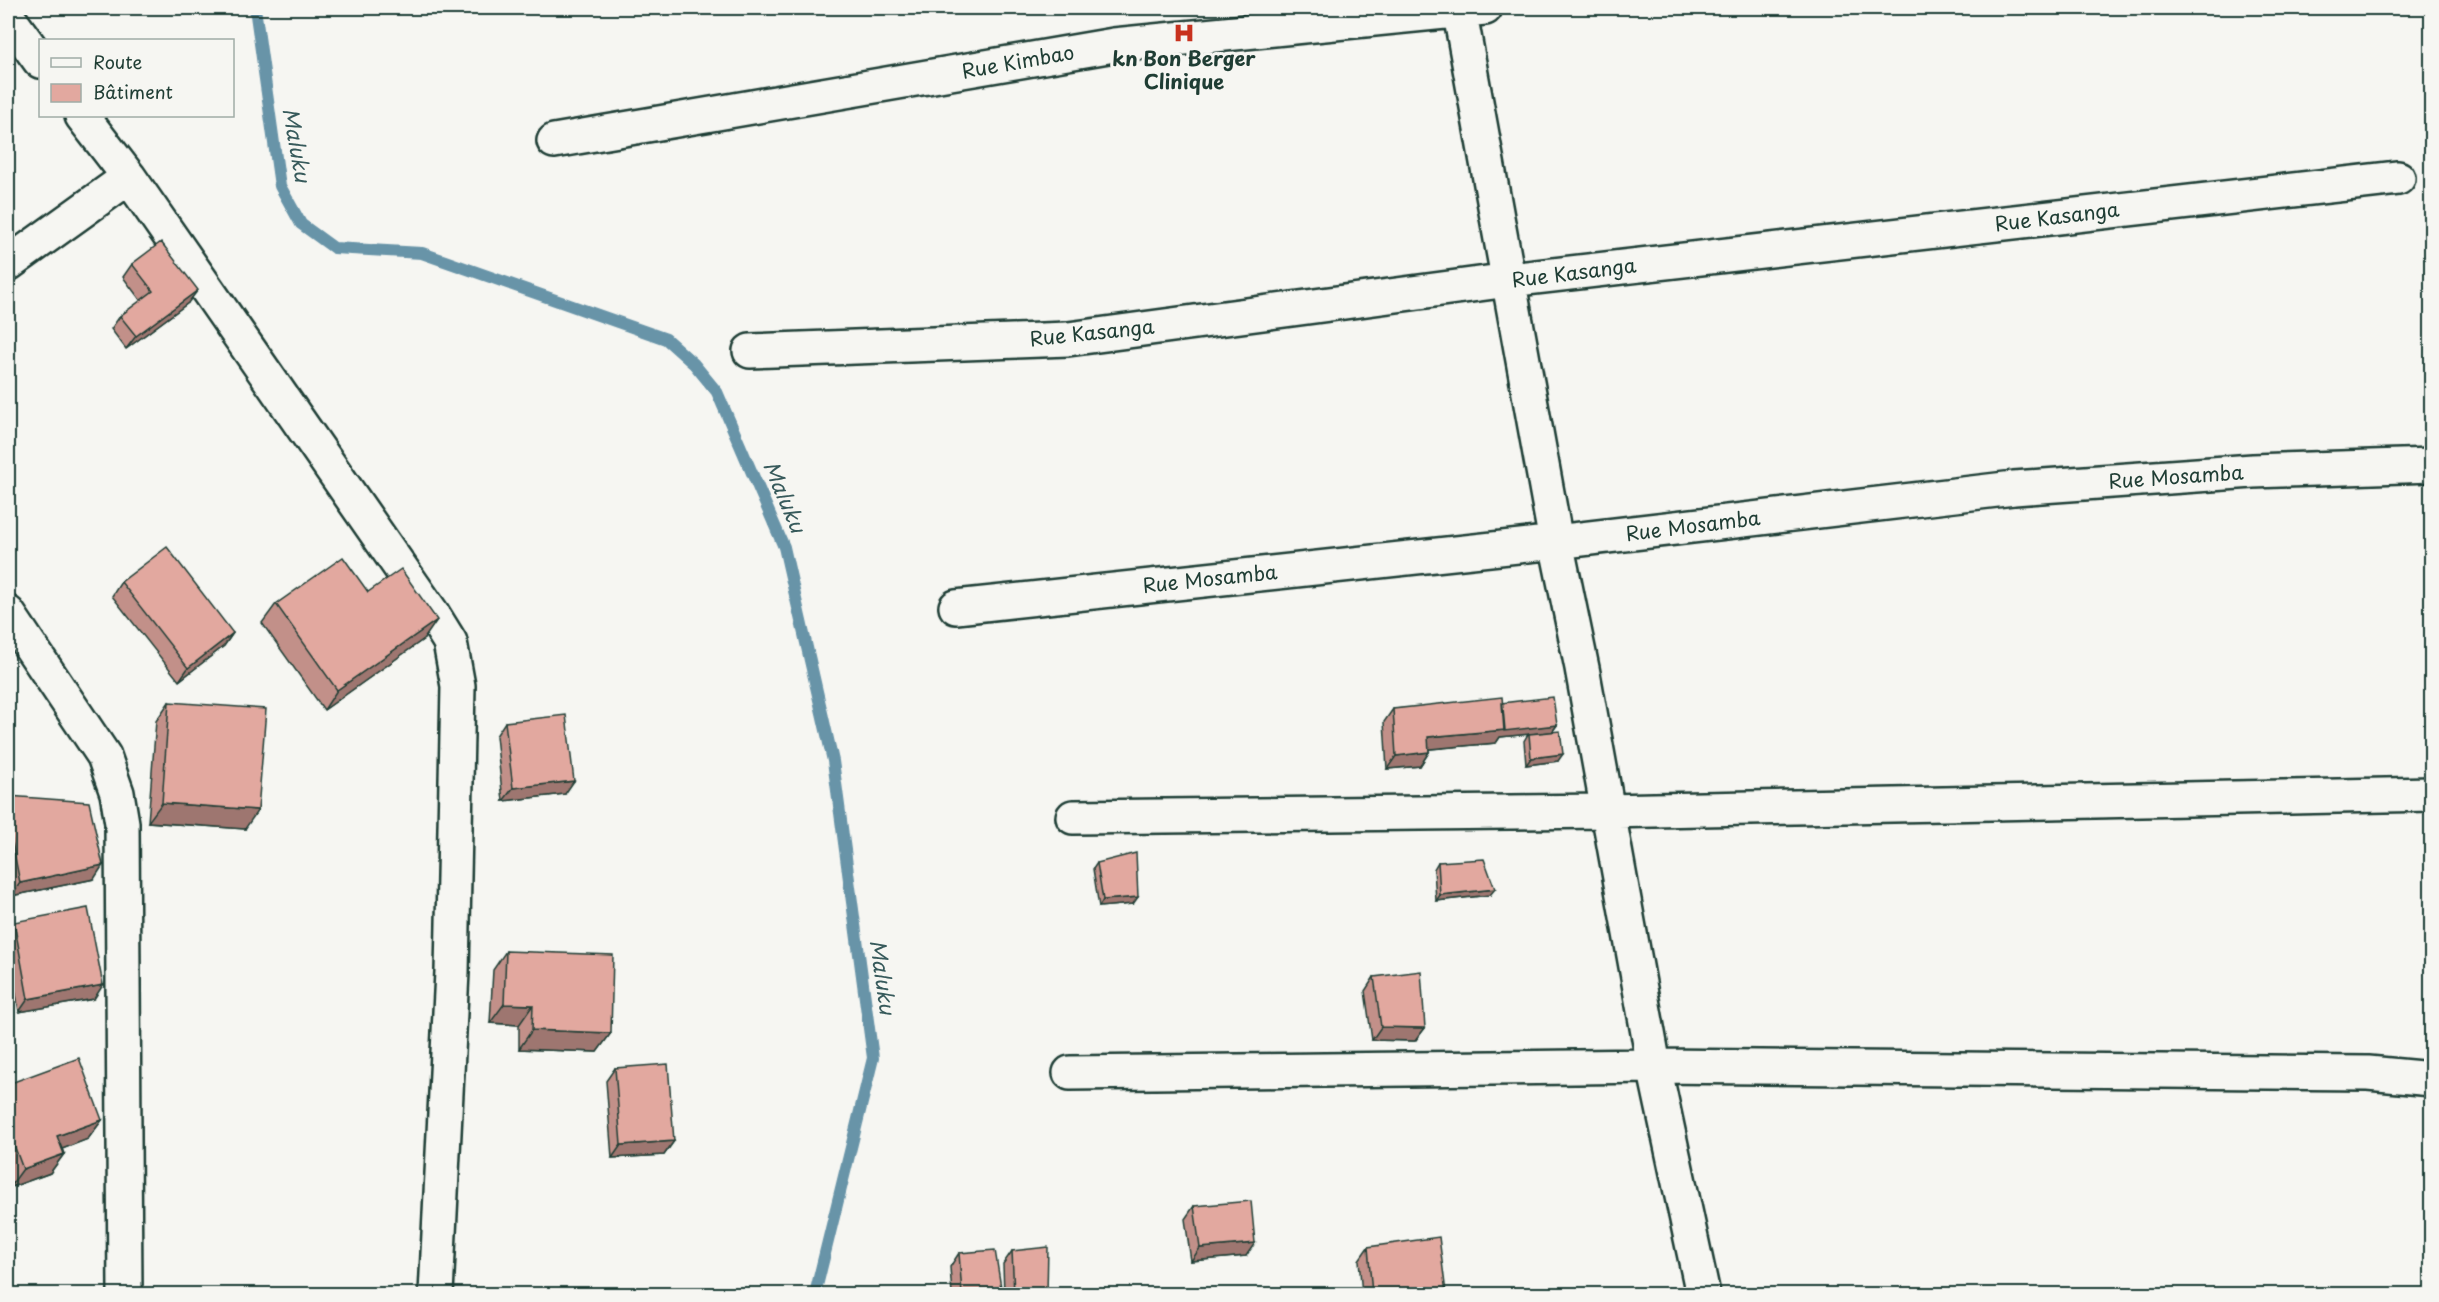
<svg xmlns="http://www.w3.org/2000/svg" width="2439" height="1302" font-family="'Playpen Sans',sans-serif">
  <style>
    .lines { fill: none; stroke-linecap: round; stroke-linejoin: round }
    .stream { stroke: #6894a8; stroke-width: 12 }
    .minor-casing { stroke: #1f3d34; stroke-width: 38 }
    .minor { stroke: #f6f6f2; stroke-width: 33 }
    .wall { fill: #c29089; stroke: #1f3d34; stroke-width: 1.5 }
    .shaded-wall { fill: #9e766f; stroke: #1f3d34; stroke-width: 1.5 }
    .building { fill: #e2a89f; stroke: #1f3d34; stroke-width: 1.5 }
    .labels { text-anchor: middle; stroke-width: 6; stroke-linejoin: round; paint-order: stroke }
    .poi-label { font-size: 20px; font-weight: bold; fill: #1f3d34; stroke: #f6f6f2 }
    .street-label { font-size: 20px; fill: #1f3d34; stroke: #f6f6f2 }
    .water-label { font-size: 21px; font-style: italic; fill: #375a5b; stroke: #f6f6f2 }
  </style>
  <rect width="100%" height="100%" fill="#f6f6f2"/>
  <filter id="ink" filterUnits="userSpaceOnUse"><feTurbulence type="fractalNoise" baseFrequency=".0167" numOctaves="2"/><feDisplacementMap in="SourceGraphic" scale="12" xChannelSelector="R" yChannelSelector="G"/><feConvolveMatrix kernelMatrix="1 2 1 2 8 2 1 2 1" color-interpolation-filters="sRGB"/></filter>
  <g filter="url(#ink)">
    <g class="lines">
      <path class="stream" d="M255,8l25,178 21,38 33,24 88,5 244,86 28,25 23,28 67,155 49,214 40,297 -58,236"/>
      <defs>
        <path id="minor" d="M1459,8l97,534 26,126 72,398 49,228
          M8,17l32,44
          M82,116l47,61 303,436 18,29 8,44 -6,286 -16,322
          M554,141l560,-96 371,-37
          M8,264l121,-87
          M750,351l318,-12 441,-59 889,-102
          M956,607l600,-65 458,-54 239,-17 179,-6
          M8,613l96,143 13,37 5,30 3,471
          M1073,817l533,-6 826,-17
          M1070,1073l584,-7 714,7 64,6"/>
      </defs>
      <use href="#minor" class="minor-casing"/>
      <use href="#minor" class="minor"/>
    </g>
    <path class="wall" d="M132,264l56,39 -62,46 -15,-20 9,-13 21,-15 -18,-24z
      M121,582l112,51 -9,13 -45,35 -67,-85z
      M368,592l56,47 -100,71 -62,-87 14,-19z
      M169,702l76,127 -97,-7 8,-101z
      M1502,703l55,22 -5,7 6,29 -32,4 -2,-24 4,-7 -28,3 -4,6 -67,6v3l-9,14 -33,3 -3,-47 9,-13z
      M505,722l60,72 -62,7 -7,-65z
      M8,796l86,83 -83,17 -3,-17z
      M1438,862l52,33 -54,6 -2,-32z
      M1097,863l36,41 -34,3 -6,-38z
      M14,922l80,77 -75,13 -11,-64v-16z
      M506,951l105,82 -14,19 -78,-3v-24l-29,-2 3,-53z
      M1374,977l51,51 -10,13 -43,-1 -7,-49z
      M615,1068l59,73 -10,14 -52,3 -6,-77z
      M8,1084l94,36 -14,19 -26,10 2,5 -14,19 -41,15 -1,-4z
      M1194,1206l52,50 -55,5 -6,-42z
      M1368,1247l78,46v1h-84l-3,-34z
      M1012,1251l35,43h-43l-1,-30z
      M959,1253l43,41h-50l-2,-27z"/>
    <path class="shaded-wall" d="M198,290l-10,13 -62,46 10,-13z
      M437,620l-13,19 -100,71 13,-20z
      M233,633l-9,13 -45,35 9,-13z
      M1557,725l-5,7 -52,5 -4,6 -77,7 9,-13z
      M1429,752l-9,14 -33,3 9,-13z
      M1563,754l-5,7 -32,4 5,-7z
      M574,781l-9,13 -62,7 10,-13z
      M162,803l96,7 -13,19 -97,-7z
      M103,865l-9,14 -83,17 9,-13z
      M1495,889l-5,6 -54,6 4,-6z
      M1138,897l-5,7 -34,3 4,-7z
      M103,985l-9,14 -75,13 9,-13z
      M504,1004l29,1 -14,20 -29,-2z
      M1381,1027l44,1 -10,13 -43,-1z
      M532,1030l79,3 -14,19 -78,-3z
      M102,1120l-14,19 -44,17 13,-20z
      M674,1141l-10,14 -52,3 9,-13z
      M64,1154l-14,19 -41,15 14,-19z
      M1255,1243l-9,13 -55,5 9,-13z"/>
    <path class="building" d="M161,242l37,48 -62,46 -16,-20 33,-25 -21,-27z
      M167,547l66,86 -45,35 -67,-86z
      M343,557l25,35 33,-23 36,51 -100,70 -61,-86z
      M1502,697l3,33 -77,7 1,15 -33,4 -3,-47z
      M1553,697l4,28 -53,6 -2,-28z
      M169,702l97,7 -8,101 -96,-7z
      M566,715l8,66 -61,7 -8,-66z
      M1560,731l3,23 -32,4 -2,-24z
      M8,796l81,6 14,63 -83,18 -12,-62z
      M1136,853l2,44 -35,3 -6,-37z
      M1484,859l11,30 -55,6 -2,-33z
      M88,908l15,77 -75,14 -14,-77z
      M506,951l107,4 -2,78 -79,-3 1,-25 -29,-1z
      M1421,971l4,57 -44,-1 -7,-50z
      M79,1058l23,62 -45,16 7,18 -41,15 -15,-40v-45z
      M668,1064l6,77 -53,4 -6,-77z
      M1251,1201l4,42 -55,5 -6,-42z
      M1439,1237l7,56 -74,1 -4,-47z
      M1048,1247l-1,47h-33l-2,-43z
      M995,1250l7,44h-40l-3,-41z"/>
  </g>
  <defs>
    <symbol id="hospital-bare" viewBox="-9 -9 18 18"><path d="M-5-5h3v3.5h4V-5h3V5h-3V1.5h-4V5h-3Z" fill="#c8321e" stroke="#f6f6f2" stroke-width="2.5" paint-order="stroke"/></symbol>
  </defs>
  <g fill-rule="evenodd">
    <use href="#hospital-bare" x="1169" y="18" width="30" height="30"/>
  </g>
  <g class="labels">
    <g class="poi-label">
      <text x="1184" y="66">kn Bon Berger<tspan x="1184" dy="23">Clinique</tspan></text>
    </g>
    <g class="street-label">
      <text transform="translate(1018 62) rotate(-10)" y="7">Rue Kimbao</text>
      <text transform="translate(2057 217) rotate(-7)" y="7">Rue Kasanga</text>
      <text transform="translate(1574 273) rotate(-7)" y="7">Rue Kasanga</text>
      <text transform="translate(1092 333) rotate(-6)" y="7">Rue Kasanga</text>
      <text transform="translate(2176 477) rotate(-4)" y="7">Rue Mosamba</text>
      <text transform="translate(1693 526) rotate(-7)" y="7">Rue Mosamba</text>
      <text transform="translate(1210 579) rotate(-6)" y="7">Rue Mosamba</text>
    </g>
    <g class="water-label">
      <text transform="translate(296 145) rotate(80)" y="7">Maluku</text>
      <text transform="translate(784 497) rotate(67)" y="7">Maluku</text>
      <text transform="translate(882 977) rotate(82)" y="7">Maluku</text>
    </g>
  </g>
  <rect width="2439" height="1302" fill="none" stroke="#f6f6f2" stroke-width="30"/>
  <rect x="15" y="15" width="2409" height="1272" fill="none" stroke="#1f3d34" stroke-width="2" filter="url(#ink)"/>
  <rect x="39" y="39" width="195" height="78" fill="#f6f6f2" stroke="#a0aca6" stroke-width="1.5"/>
  <rect x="51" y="58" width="30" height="9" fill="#f6f6f2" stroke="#a0aca6" stroke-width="1.5"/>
  <text x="93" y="69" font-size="18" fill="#1f3d34">Route</text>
  <rect x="51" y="84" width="30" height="18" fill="#e2a89f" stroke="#a0aca6" stroke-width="1.5"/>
  <text x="93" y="99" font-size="18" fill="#1f3d34">Bâtiment</text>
</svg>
